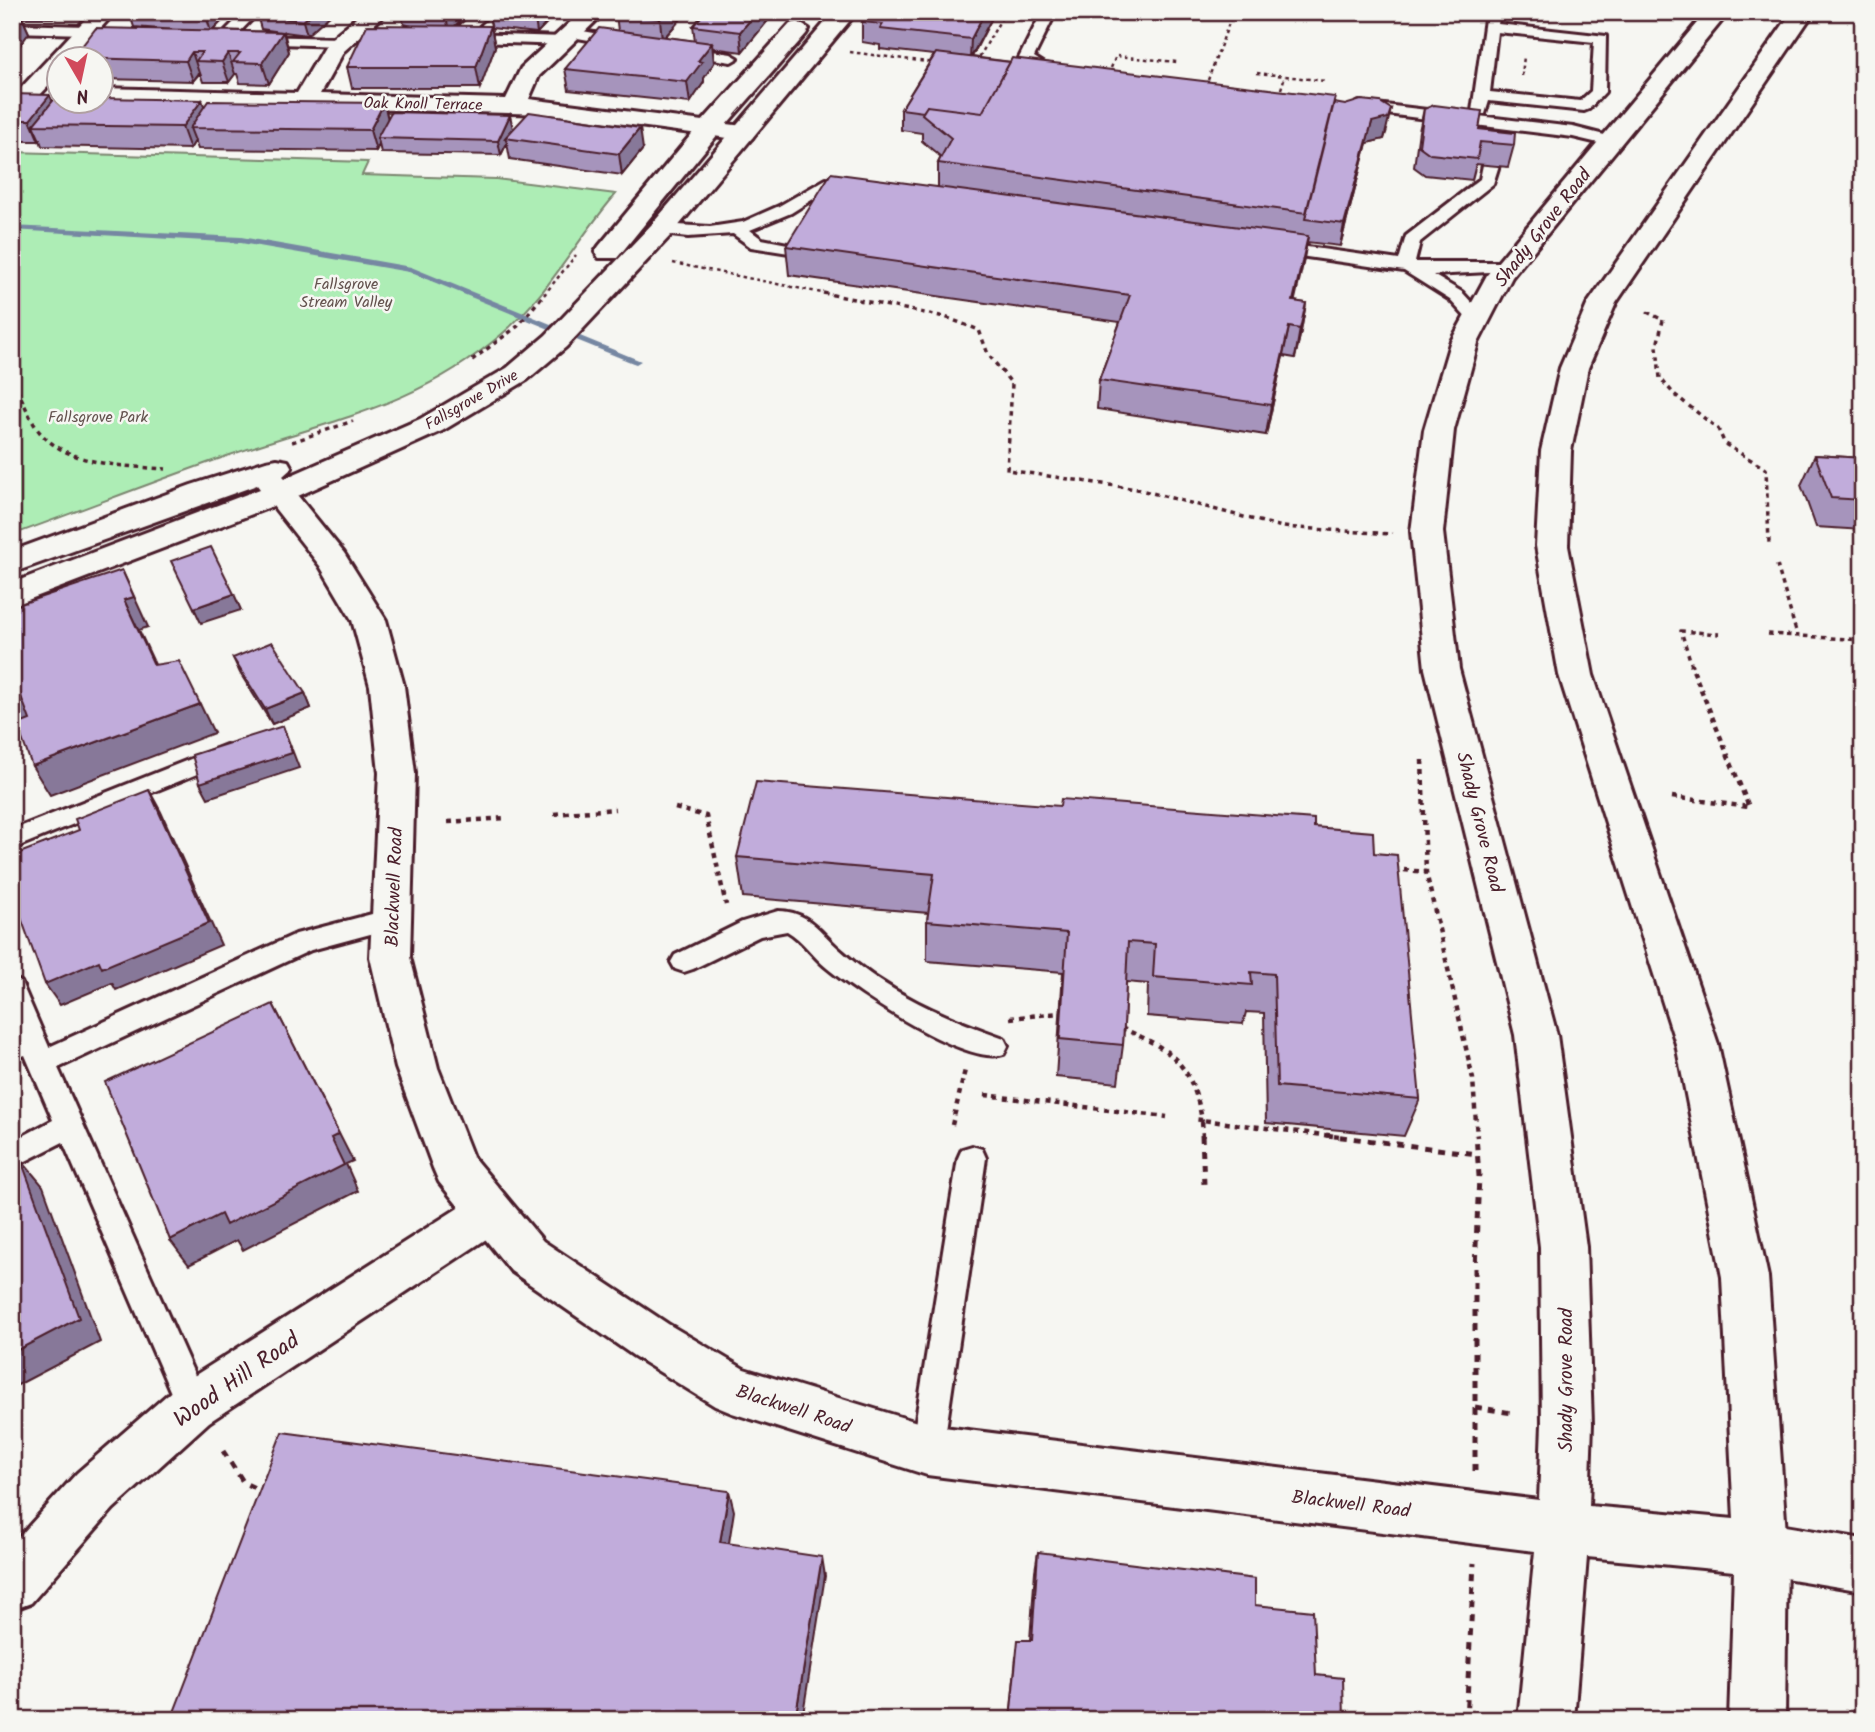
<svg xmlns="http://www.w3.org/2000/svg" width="1875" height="1732" font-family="Kalam,sans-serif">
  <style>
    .green { fill: #adedb5; stroke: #7c8670; stroke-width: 2 }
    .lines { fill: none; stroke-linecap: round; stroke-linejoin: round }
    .stream { fill: #7687a2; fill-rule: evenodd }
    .lane-casing { stroke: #4a1f2b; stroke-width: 6 }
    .street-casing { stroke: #4a1f2b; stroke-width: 6 }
    .secondary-casing { stroke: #4a1f2b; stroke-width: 6 }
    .path-far3 { stroke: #4a1f2b; stroke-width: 2.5; stroke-dasharray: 3.5 3.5; stroke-linecap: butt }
    .path-far2 { stroke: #4a1f2b; stroke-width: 3.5; stroke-dasharray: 4.5 4.5; stroke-linecap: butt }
    .path-far1 { stroke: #4a1f2b; stroke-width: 4.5; stroke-dasharray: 5 5; stroke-linecap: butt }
    .path { stroke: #4a1f2b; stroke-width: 5; stroke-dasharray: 7 7; stroke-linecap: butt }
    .lane { fill: #f6f6f2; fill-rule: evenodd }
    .street { fill: #f6f6f2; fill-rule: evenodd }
    .secondary { fill: #f6f6f2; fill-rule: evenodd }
    .wall { fill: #a694bc; stroke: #4a1f2b; stroke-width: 2 }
    .shaded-wall { fill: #877899; stroke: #4a1f2b; stroke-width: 2 }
    .building { fill: #c1acdb; stroke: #4a1f2b; stroke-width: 2 }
    .labels { text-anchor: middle; stroke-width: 5; stroke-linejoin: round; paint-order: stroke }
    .far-street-label { font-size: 16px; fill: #4a1f2b; stroke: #f6f6f2 }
    .far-park-label { font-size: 16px; fill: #63524e; stroke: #f6f6f2 }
    .street-label { font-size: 19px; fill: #4a1f2b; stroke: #f6f6f2 }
    .near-street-label { font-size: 23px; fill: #4a1f2b; stroke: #f6f6f2 }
  </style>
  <rect width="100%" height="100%" fill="#f6f6f2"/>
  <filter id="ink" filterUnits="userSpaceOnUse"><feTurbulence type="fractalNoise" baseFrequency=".0143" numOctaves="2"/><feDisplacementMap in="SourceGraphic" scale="14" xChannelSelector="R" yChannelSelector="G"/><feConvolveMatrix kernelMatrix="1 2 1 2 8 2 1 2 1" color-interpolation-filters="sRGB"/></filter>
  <g filter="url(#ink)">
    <path class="green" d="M12,152l356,10 -6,13 134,4 120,15c-40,46 -67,100 -114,140 -86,74 -173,86 -275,122 -72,25 -143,53 -215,79z"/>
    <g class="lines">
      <path class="stream" d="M12,226l229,11 170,30 230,94 -5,3 -3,-1 -224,-91 -168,-29 -229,-13z"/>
      <defs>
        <path id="lane" d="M244,12h15l-30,31h-10v-6z
          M476,12h16l-25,22 97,3 7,4 -7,4 -115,-4v-6z
          M1042,12h14l-22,45 11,7 19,4v6l-28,-3 -17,-13z
          M1486,12h14l-2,12 108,12 -1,56 -16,17 -5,2 -95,-10 -4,13h-10l-3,-3zM1497,32l97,10 -3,49 -11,10 -90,-9z
          M12,24l74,2 7,4 -7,4 -74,-2z
          M571,29l52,9 7,4 -7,4 -57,-10 -2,-3z
          M254,36l86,2 7,4 -7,4 -91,-3v-6z
          M680,46l51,8 7,4 -7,4 -56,-9 -2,-3z
          M1359,102l214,25 43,11 3,3 -8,5 -38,-9 -219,-27 -3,-3z
          M1491,160l8,5 -6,19 -73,58 -5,20h98l3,4 -3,4 -6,1 -74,4 29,17 21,23 3,4 -3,4h-12l-21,-23 -46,-29 -132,-19 -8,-5 8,-5 127,18 7,-24 74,-57 3,-14z
          M826,179l28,4 8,5 -8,5 -25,-4 -38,24 -41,17 12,9 46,9 2,4 -2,4 -57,-9 -18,-13 -45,3 -26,-3 -8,-5 8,-5 48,3 33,-5 36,-16z
          M226,745l8,2 4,6 -4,6 -222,90v-19z
          M391,909l9,3 4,7 -4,7 -89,24 -253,118 150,337 -5,11 -11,4 -11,-4 -118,-274 -51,26v-26l41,-22 -28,-65 -13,5v-24l5,-2 -5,-12v-44l9,4 28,65 247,-113z
          M778,911c30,0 41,20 61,38 48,44 105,68 165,89l4,8 -4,8c-37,13 -147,-61 -177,-86 -14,-11 -24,-28 -40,-37l-27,5 -67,33 -9,3 -9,-3 -4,-7 4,-7 67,-33z
          M972,1146l10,3 4,9 -43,292 -5,11 -11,5 -11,-5 -5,-11 47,-292 4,-9z"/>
        <path id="street" d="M92,12h23l-43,48h-12v14l-23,24h-16l-4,-5 4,-5z
          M363,12h25l-44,39 -24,43 186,5 15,-31 60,-56h24l-66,64 -10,23 214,27 9,2 3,5 -3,5 -9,2 -193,-26 -450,-12 2,-14 195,5 30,-51z
          M490,1192l16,6 7,14 -7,14 -297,196 -96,87 -82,94 -19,7v-65l65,-72 98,-85 299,-190z
          M1761,1522l102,17v52l-102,-17 -18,-8 -8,-18 8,-18z"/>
        <path id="secondary" d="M834,12h23l-186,223 -105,112 -39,33 -85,51 -144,65 46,57 42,67 18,66 11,87 -5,184 28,111 35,89 70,84 125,83 76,45 183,56 612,75 3,-76 -2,-177 -25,-212 -90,-366 -14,-137 13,-102 26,-87 37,-68 219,-263h23l-217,265 -34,66 -24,87 -11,102 16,137 98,366 29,212 6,177 -3,82 145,13 -12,-242 -46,-233 -117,-369 -23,-129 5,-95 19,-83 28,-65 204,-291h22l-198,291 -28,65 -17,83 -3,95 25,129 125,369 50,233 19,271 -2,172h-56l5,-149 -147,-14 -13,163h-56l17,-169 -608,-76 -195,-62 -17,-7 -81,-50 -123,-85 -72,-89 -6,-14 -37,-100 -26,-111 9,-184 -9,-87 -18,-66 -32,-54 -47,-60 -261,100v-23l248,-94 -3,-4 -245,88v-22l179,-66 75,-24 11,-2 11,2 4,7 -9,8 2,2 135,-59 87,-51 39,-33 107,-112z
          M798,22l11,7 -3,5 -88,100 -101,124h-18l-4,-6 4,-6 101,-122 90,-100z"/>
      </defs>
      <use href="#lane" class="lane-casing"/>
      <use href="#street" class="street-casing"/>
      <use href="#secondary" class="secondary-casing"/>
      <path class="path-far3" d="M850,52l85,11
        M976,63l29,-51
        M1111,68l5,-12 61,6
        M1257,73l28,3
        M1522,76l2,-20
        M1208,80l25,-68
        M1281,89l4,-13 40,5
        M673,263l159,32
        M544,295l32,-40"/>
      <path class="path-far2" d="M823,293l122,24 34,13 9,24 24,30 -5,86 130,19 145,38 110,7
        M1647,312l16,8 -6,26 3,32 14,16 44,35 7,15 41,25 3,74
        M472,360l46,-34 27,-33
        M12,382c11,15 15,33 26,48 28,36 87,36 128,39
        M292,442l61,-21
        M1777,565l20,70
        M1768,634l95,6
        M1692,666l-11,-35 38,3"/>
      <path class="path-far1" d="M1422,760l4,112 47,207 4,58
        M1672,797l77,10 -58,-142
        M675,808l31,8 20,89
        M554,814l61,-5
        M448,822l59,-4
        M1394,869l32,3
        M1010,1018l50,-5
        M1121,1028c51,21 71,36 81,92l-9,-1
        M985,1095l182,22
        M952,1125l13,-55
        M1203,1137l-1,-17 138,17"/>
      <path class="path" d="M1202,1135l2,50
        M1326,1135l151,19
        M1475,1407l37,6
        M223,1451l21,32 21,10
        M1475,1471v-202l4,-93 -3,-41
        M1853,1650l10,2
        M1466,1720l8,-157"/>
      <use href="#lane" class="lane"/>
      <use href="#street" class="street"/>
      <use href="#secondary" class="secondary"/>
    </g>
    <path class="wall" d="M12,12h51l-7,6h-34l7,15 -17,23z
      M129,12h102l-18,18 68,2 -20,-3 -4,-14 3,-3h73l-26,23 -23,-3 5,20 -20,32 -29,-1 -3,-9h-2l-6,8h-26l-3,-9 -7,8 -91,-2v-19h-20l-3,-10 96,-20 -41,-3z
      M401,12h63l-6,5 1,5 -4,4h36l-3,-14h69l-20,21 -46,-5 4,19 -15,41h-128l-5,-21 65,-41 -8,-2z
      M617,12h70l-22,25 30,4 -2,-15 82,-14 -33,40 -30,-4 2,15 -10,15v4l-14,21 -121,-13 -4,-21 53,-38 -2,-17z
      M868,12h127l-23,45 362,46 53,27 -3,9 -17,4 -27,103 -33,-4 -13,59 12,2 -5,28 -6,27 -12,-2 -17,79 -169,-26 2,-29 21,-58 -331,-47 -3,-29 152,-59v-24l3,-6 -19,-16v-8l-21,-3v-21l33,-54 -54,-6v-4l-18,-3v-20z
      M12,94l40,7 150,-1 2,7 180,-4 4,16 125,10 130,20 -21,26 -112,-16 -3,-16 -6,12 -120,-2 -2,-9 -3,7 -178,-2 -3,-8 -5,8 -148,-3 -2,-6 -1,1h-27z
      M1424,109l55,20 35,16 -6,22 -32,-3 -4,16 -47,-5 -11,-8 5,-36z
      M1815,455l48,3v72l-47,-3 -15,-42z
      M233,658l72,35 6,15 -39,16 -32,-51z
      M1314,827l60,26 46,246 -16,37 -138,-13 -2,-110 -18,-1 -3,12 -96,-8 1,-32 -22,-2 -3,63 -5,38 -62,-6 7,-105 -136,-11v-40l1,-8 -185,-16 -6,-40z
      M1038,1552l217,53 89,115h-334l6,-63 14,-17 5,-69z"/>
    <path class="shaded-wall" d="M54,12h9l-7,6z
      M205,12h26l-20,20z
      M314,12h19l-26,23 -4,-14z
      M452,12h12l-6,5 1,5 -10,9 -3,-14z
      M534,12h23l-20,21z
      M666,12h21l-25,28 -2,-21z
      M757,12h18l-33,40 -2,-20z
      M985,12h10l-25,47 1,-20z
      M20,13l9,20 -17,23v-32z
      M491,26l4,21 -15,41 -4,-21z
      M283,32l6,20 -20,32 -7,-21z
      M712,43l2,20 -10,15v4l-14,21 -3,-21 11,-21z
      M192,52l7,21 -6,8 -7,-20z
      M228,53l7,21 -6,8 -7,-20z
      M50,95l8,21 -25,9 7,15 -1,1 -9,-21z
      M202,100l7,21 -19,7 5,13 -5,8 -8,-22z
      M384,103l5,21 -12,14 2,6 -3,7 -6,-21z
      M1391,109l-7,30 -17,4 -27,103 4,-22 28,-102z
      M510,115l3,14 -8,9 2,5 -6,12 -3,-14z
      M640,128l3,21 -21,26 -3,-21z
      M1308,236l-5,28 -15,66 5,-29z
      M1306,303l-5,28 -6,27 5,-29z
      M1289,327l-6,29 -17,79 5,-30z
      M122,570l26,57 -9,3 30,65 -45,-95z
      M234,594l7,16 -40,13 -7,-15z
      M19,691l17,30 -24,4v-33z
      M305,693l6,15 -39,16 -7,-15z
      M200,704l14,29 -164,62 -18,-29z
      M283,726l16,42 -91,30 -8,-15z
      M149,790l12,22 60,133 -105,45 -4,-7 -52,22 -15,-21z
      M273,1004l80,157 -7,3 12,27 -115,59 -6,-10 -48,25 -19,-25 161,-102z
      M21,1160l22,26 57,156 -88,46v-35z
      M729,1491l5,20 -8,51 -6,-20z
      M822,1557l3,19 -23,144h-7z"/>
    <path class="building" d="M260,12h54l-11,9 -46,-6z
      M411,12h41l-6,5z
      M617,12h49l-6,7 -44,-5z
      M705,12h52l-17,20 -47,-6z
      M868,12h117l-14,27 -91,-10 3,-5 -21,-2z
      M12,13h8l-8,11z
      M367,25l124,1 -15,41h-129z
      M96,28l187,4 -21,31 -29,-1 7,-9h-12l-6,9 -26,-1 6,-9h-10l-6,9 -102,-3 7,-8h-12z
      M599,28l113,15 -14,18 4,1 -15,20 -122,-13z
      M936,53l74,9 -28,51 -55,-7 -4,6 -22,-3z
      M1012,58l323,39 -29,116 -368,-50 13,-25 -29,-24 5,-8 55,7z
      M12,94l38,1 -20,25h-18z
      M56,97h4v5h42v-4l100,2 -20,27 -149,-2z
      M1361,100l19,2 11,7 -3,9 -16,4 -28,102 -39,-5 29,-116 11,2z
      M208,101l176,2 -14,27 -180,-2z
      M1434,105l48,6 -3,18 36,4 -1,12 -34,-3 -3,17 -47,-5 -11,-8 5,-37z
      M391,112l119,3 -12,26 -121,-3z
      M529,112l111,16 -21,26 -114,-16z
      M831,173l477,63 -15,65 13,2 -6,26 -11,-2 -18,78 -172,-25 31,-85 -344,-49z
      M1815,455l48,3v42l-32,-2z
      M211,547l23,47 -40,14 -23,-47z
      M122,570l12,27 -10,3 30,65 25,-4 21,43 -168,62 -15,-41 13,-5 -11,-29 -7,1v-85z
      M272,642l33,51 -40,16 -32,-51z
      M283,726l9,27 -92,30 -8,-28z
      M756,782l304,24 1,-7 253,20v8l59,5 1,21 23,2 23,244 -143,-13 -3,-112 -23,-2 1,13 -99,-8 2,-33 -27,-2 -5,103 -63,-6 7,-106 -140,-12 7,-47 -197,-17z
      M149,790l60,133 -107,45 -3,-7 -54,23 -33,-91v-37l67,-26 -4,-11z
      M273,1004l66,130 -8,4 13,27 -118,60 -5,-11 -51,26 -65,-158z
      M21,1160l58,158 -67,35v-188z
      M282,1432l447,59 -9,51 102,15 -27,163h-624z
      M1038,1552l217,27v26l58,6 3,64 27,3 1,42h-334l8,-80h14z"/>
  </g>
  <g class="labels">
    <g class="far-street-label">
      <text transform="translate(423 103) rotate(1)" y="6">Oak Knoll Terrace</text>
      <text transform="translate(471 399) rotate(-30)" y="6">Fallsgrove Drive</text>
    </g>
    <g class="far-park-label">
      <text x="346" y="289">Fallsgrove<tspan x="346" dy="18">Stream Valley</tspan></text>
      <text x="98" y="422">Fallsgrove Park</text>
    </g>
    <g class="street-label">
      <text transform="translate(1542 227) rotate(-52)" y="7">Shady Grove Road</text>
      <text transform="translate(1481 822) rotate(76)" y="7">Shady Grove Road</text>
      <text transform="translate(393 887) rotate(-88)" y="7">Blackwell Road</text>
      <text transform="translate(1565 1380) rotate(-90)" y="7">Shady Grove Road</text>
      <text transform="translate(794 1408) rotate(18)" y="7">Blackwell Road</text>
      <text transform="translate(1351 1503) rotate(7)" y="7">Blackwell Road</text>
    </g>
    <g class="near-street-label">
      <text transform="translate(236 1379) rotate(-35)" y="8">Wood Hill Road</text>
    </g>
  </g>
  <rect width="1875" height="1732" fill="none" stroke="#f6f6f2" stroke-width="42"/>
  <rect x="21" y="21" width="1833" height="1690" fill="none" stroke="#4a1f2b" stroke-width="2.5" filter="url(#ink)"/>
  <g transform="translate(80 80) rotate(171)"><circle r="33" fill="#f6f6f2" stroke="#b1a0a2" stroke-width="2"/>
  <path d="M0-5L12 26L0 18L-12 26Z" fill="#d1495b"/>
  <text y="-10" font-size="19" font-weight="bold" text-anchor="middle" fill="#4a1f2b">N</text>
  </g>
</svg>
